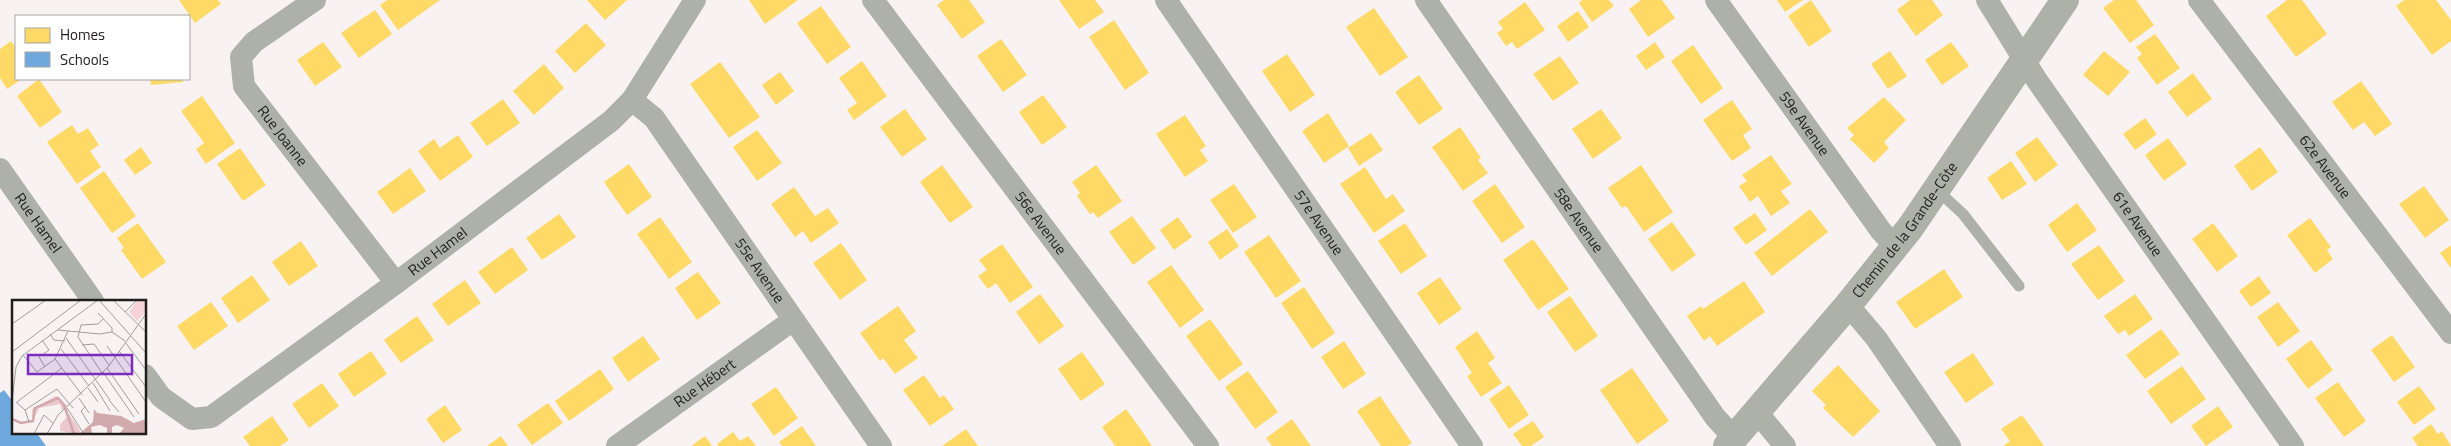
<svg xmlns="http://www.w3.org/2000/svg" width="2451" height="446" font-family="'Titillium Web',sans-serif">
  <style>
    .homes { fill: #ffd966 }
    .schools { fill: #6fa8dc }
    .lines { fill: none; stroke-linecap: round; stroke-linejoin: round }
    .service { stroke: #adb1a9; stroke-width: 11 }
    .minor { stroke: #adb1a9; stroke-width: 22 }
    .secondary { stroke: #adb1a8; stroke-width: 28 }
    .labels { text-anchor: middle; stroke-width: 5; stroke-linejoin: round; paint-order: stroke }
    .street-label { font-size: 15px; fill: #201d1d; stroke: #fff }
    .inset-river { fill: none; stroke: #d2a9ad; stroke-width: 2.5 }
    .inset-road { fill: none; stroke: #a29d9d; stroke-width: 1 }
    .view { fill: #7b2cbf; fill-opacity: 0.15; stroke: #7b2cbf; stroke-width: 2.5 }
    .inset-edge { fill: none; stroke: #201d1d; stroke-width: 2.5 }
  </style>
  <rect width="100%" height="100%" fill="#f8f2f3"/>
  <path class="homes" d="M179,0h39l3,4 -26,19z
    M387,0h53l-42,30 -18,-25z
    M587,0h40l-22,20z
    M749,0h49l-33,24z
    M944,0h25l16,22 -23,17 -25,-34z
    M1059,0h36l9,12 -25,17z
    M1582,0h27l5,6 -22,16 -13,-19z
    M1641,0h21l13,18 -27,19 -19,-28z
    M1777,0h26l-18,12z
    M1811,0l21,31 -23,16 -21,-31z
    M1910,0h22l11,15 -27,21 -19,-26z
    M2114,0h22l18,25 -24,18 -27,-35z
    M2287,0h15l25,34 -31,23 -30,-41z
    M2404,0h32l15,20v21l-19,14 -36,-49z
    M1525,2l20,28 -28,19 -5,-7 -6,4 -9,-13 6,-4 -5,-7z
    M821,6l30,41 -24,17 -30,-41z
    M1374,8l34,49 -28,19 -34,-49z
    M375,10l17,24 -33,24 -18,-25z
    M1578,11l11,16 -21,15 -11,-16z
    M1114,20l35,53 -24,17 -36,-53z
    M586,23l20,22 -31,28 -20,-22z
    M2155,34l25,34 -23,17 -20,-27 5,-4 -6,-7z
    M1001,39l26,36 -24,17 -26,-36z
    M11,41l5,7v31h6l-15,10 -7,-11v-29z
    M323,42l19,25 -27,19 -18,-26z
    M1655,42l10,15 -19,13 -10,-14z
    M1951,42l18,24 -27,19 -17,-25z
    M1693,45l30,43 -22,16 -30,-43z
    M1890,51l17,25 -19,13 -17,-25z
    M2104,51l26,21 -22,24 -25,-21z
    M1287,54l28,41 -25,17 -28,-41z
    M1560,56l19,27 -26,18 -20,-27z
    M862,61l25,35 -33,24 -7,-10 10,-7 -18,-25z
    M720,62l40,55 -31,21 -39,-54z
    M544,64l20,24 -30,27 -21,-24z
    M780,72l14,19 -18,14 -14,-20z
    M2193,73l19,26 -25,18 -19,-25z
    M1419,75l24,34 -24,16 -24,-33z
    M39,79l23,33 -22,16 -23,-32z
    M150,79h33v3l-32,3z
    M2361,81l31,43 -17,12 -11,-14 -11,8 -21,-28z
    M1043,95l24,32 -25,18 -23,-33z
    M202,96l33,47 -29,21 -10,-15 8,-6 -23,-32z
    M1884,97l22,23 -22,22 5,6 -15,15 -24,-24 4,-4 -7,-7z
    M503,99l17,24 -33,23 -17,-23z
    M1732,100l20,29 -9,6 8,13 -19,13 -29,-41z
    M905,109l22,30 -25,18 -22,-30z
    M1601,109l21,29 -29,21 -21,-30z
    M1328,113l21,33 -25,17 -22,-32z
    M1185,115l21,31 -6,4 8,11 -23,16 -29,-43z
    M2145,118l12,16 -22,16 -12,-16z
    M72,125l6,9 10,-6 11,17 -9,6 11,16 -24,17 -30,-42z
    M1460,127l21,31 -3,2 10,13 -25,18 -31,-44z
    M757,130l25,33 -25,18 -24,-34z
    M1371,133l12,17 -24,16 -11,-18z
    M458,135l15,22 -33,24 -22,-30 16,-12 6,9z
    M2037,137l21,28 -23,17 -20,-29z
    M2168,138l19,26 -23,17 -19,-26z
    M141,147l11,16 -17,12 -11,-15z
    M2260,147l18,25 -26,19 -18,-25z
    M240,148l26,37 -23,16 -26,-37z
    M1771,155l21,29 -11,7 9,12 -19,13 -13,-20 -8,6 -11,-16 8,-5 -5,-6z
    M2011,161l16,23 -25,16 -15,-22z
    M629,164l23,33 -25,18 -23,-33z
    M942,165l31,42 -23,16 -30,-41z
    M1096,165l26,36 -24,17 -5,-6 -3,2 -13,-18 3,-3 -8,-11z
    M1641,165l32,47 -29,20 -18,-26 -4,2 -14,-20z
    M1365,167l21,32 7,-5 12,17 -31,22 -34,-49z
    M410,168l16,23 -33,23 -16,-22z
    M104,171l32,45 -24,17 -32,-45z
    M1234,184l23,33 -24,16 -23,-33z
    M1495,184l30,43 -23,16 -30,-42z
    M2424,186l25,34 -24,18 -26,-34z
    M794,187l21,29 13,-8 11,15 -28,20 -8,-12 -8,6 -24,-33z
    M2077,203l20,27 -30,22 -19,-27z
    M1810,209l18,23 -56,44 -18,-23z
    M1755,213l12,17 -21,15 -13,-17z
    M559,214l17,23 -34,23 -16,-22z
    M1132,216l24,32 -23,17 -24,-33z
    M660,217l32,45 -23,17 -32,-45z
    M1178,217l14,20 -18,13 -14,-20z
    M2310,218l21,29 -4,3 6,9 -18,14 -28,-38z
    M1672,222l24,33 -24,17 -24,-33z
    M138,223l28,39 -24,17 -21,-29 3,-2 -7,-10z
    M1405,223l22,33 -26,18 -23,-33z
    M2213,223l25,33 -21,16 -25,-33z
    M1227,229l12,17 -19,14 -12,-18z
    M1269,235l32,46 -25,17 -32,-46z
    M1533,239l36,50 -31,21 -35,-50z
    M301,241l17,25 -29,20 -17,-24z
    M841,243l26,37 -27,20 -27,-37z
    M1002,244l31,43 -23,16 -14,-20 -8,6 -10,-13 9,-6 -8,-10z
    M2099,245l26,36 -27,19 -27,-36z
    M2451,245v23l-11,-15z
    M512,247l16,23 -33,24 -17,-22z
    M1171,265l33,45 -24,18 -33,-46z
    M1944,269l19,28 -48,32 -19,-27z
    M698,272l23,31 -24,17 -22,-32z
    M252,275l18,25 -32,23 -17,-25z
    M2259,276l12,17 -20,14 -12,-16z
    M1440,277l22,32 -23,16 -22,-32z
    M465,280l16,23 -33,23 -16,-22z
    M1744,281l21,31 -48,34 -7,-10 -6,5 -17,-25 14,-10 2,3z
    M1304,287l31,46 -23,16 -31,-46z
    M1040,294l24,32 -25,18 -23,-32z
    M2135,294l18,25 -24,17 -4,-6 -7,4 -14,-18z
    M1570,296l28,40 -23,16 -28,-40z
    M211,302l17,24 -34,24 -17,-24z
    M2278,302l22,29 -22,16 -21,-30z
    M898,306l18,25 -12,9 14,18 -23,16 -12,-16 -3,3 -20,-28z
    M417,316l17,24 -33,23 -17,-23z
    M1210,319l33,45 -24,17 -33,-45z
    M2161,329l19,25 -35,25 -19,-24z
    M1477,331l18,27 -7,5 14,20 -21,14 -14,-21 5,-3 -17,-26z
    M2392,335l23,32 -21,15 -23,-32z
    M643,336l17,23 -32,23 -16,-24z
    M2311,340l22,30 -25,19 -22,-30z
    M1344,341l22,33 -23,15 -22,-32z
    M371,351l16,23 -33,23 -16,-23z
    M1082,352l23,32 -24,17 -23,-32z
    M1973,353l21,31 -28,19 -22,-31z
    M1838,365l42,46 -27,26 -30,-29 3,-3 -14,-14z
    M2182,366l24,33 -35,25 -24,-33z
    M1632,368l37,53 -32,23 -37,-54z
    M600,369l14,20 -45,32 -14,-20z
    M1248,371l30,41 -23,17 -30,-42z
    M924,375l16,23 4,-3 10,14 -24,17 -27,-36z
    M2338,382l28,39 -22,16 -29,-39z
    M322,383l17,23 -30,22 -17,-24z
    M1509,385l20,30 -20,14 -20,-30z
    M2419,386l17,23 -22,16 -17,-23z
    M776,387l22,31 -24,18 -23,-32z
    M1380,396l32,47 -5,3h-26l-24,-35z
    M548,403l15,20 -31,22 -15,-20z
    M445,405l17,25 -19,13 -17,-24z
    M2218,406l15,21 -27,19 -15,-20z
    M1126,409l16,22 10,15h-37l-13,-19z
    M2022,415l9,12 13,19h-41l7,-5 -9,-12z
    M272,416l17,24 -9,6h-30l-7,-9z
    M1292,419l19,27h-39l-6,-8z
    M1533,421l11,16 -13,9h-9l-9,-12z
    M2431,424l7,10 4,-3 9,15h-33l-6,-8z
    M802,426l14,20h-34l-3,-4z
    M966,429l12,17h-36z
    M733,432l7,9 8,-5 8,10h-37l-2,-2z
    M501,436l7,10h-21z
    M705,436l7,10h-21z"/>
  <path class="schools" d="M4,390l10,13v29h22l10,14h-46v-53z"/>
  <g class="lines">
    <path class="service" d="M1937,190l26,24 56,72"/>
    <g class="minor">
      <path id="s1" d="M315,0l-61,42 -13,15 3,29 152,197"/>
      <path id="s2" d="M873,0l335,446"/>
      <path id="s3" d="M1166,0l306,446"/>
      <path id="s4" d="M1426,0l289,417 19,21"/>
      <path id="s5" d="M1716,0l165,231 14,15"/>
      <path id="s6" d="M1987,0l49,79 257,367"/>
      <path id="s7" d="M2199,0l252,333"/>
      <path id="s8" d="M632,100l22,18 227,328"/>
      <path id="s9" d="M0,169l93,132"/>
      <path d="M1848,305l28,33 74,108"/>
      <path id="s10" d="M145,375l16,22 31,22 19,-2 185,-134 215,-162 21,-21 63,-100"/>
      <path d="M1757,412l28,34"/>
      <path id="s11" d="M617,446l176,-126"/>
    </g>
    <path class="secondary" id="s12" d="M1727,446l121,-141 62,-77 155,-228"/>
  </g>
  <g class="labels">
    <g class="street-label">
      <text dy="5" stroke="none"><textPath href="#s5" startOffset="152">59e Avenue</textPath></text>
      <text dy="5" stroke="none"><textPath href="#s1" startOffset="186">Rue Joanne</textPath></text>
      <text dy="5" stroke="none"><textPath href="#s7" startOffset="209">62e Avenue</textPath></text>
      <text dy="5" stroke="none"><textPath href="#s4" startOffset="268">58e Avenue</textPath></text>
      <text dy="5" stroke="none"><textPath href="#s9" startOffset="66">Rue Hamel</textPath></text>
      <text dy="5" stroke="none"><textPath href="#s2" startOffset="279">56e Avenue</textPath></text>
      <text dy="5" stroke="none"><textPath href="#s3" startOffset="270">57e Avenue</textPath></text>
      <text dy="5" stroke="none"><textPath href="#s6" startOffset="270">61e Avenue</textPath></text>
      <text dy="5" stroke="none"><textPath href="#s12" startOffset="280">Chemin de la Grande-Côte</textPath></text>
      <text dy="5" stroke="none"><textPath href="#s10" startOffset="365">Rue Hamel</textPath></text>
      <text dy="5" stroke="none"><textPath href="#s8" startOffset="214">55e Avenue</textPath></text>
      <text dy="5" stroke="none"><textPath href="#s11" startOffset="108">Rue Hébert</textPath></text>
    </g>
  </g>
  <g transform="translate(12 300)">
    <rect width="134" height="134" fill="#f8f2f3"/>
    <path d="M126,0h8v12l-9,9 -8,-9z" fill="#f5d3d6"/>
    <path d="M44,96l11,10 -5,4 -2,-6 -21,4 -7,15v-14zM57,114l11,16 -1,4 -19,-3v-6z" fill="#ecc9cc"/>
    <path d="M82,109l3,4 24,3 13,7 12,-4 -1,15h-26l5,-6 -7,-3 -5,2v7h-5v-6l-7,-3 -9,2 1,6 -13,1 14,-12z" fill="#d2a9ad"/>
    <path class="inset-river" d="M0,119l9,4 12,-2 2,-13 23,-10 6,7 10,29"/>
    <path class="inset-road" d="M87,0l47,53M101,0l33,32M113,12l12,-12M86,13l14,15v4M0,24l34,-24M46,30l42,4 12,-2 13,9M38,34l4,6 11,1M54,38l44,62M30,40l7,10 -10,7 6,10M113,42l21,28M70,45l12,-1 15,21M95,46l39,56M49,49l28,37M107,51l27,36M0,52l69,-52M11,55l14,17 18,-13 13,-28M43,59l27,36M95,68l32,46M91,72l31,45M90,73l-24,-36 3,-12 17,-1 5,-5M81,83l17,28M76,88l10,14M67,98l10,15M97,100l10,12M0,101l4,-34 6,-11 76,-56M4,102l9,8 4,12M5,102l45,-34M73,107l-4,4 8,13M55,108l17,26M13,110l32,-21 16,19M22,134l10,-19 9,8M35,134l11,-19 50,-48 38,-53"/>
    <path class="view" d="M16,55h104v19h-104z"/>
    <rect width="134" height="134" class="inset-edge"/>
  </g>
  <rect x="15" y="15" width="175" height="65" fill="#ffffff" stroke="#a6a5a5"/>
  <rect x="25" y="28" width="25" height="15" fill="#ffd966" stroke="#a6a5a5"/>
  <text x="60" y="40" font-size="15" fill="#201d1d">Homes</text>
  <rect x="25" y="52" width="25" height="15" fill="#6fa8dc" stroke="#a6a5a5"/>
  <text x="60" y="65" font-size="15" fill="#201d1d">Schools</text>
</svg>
